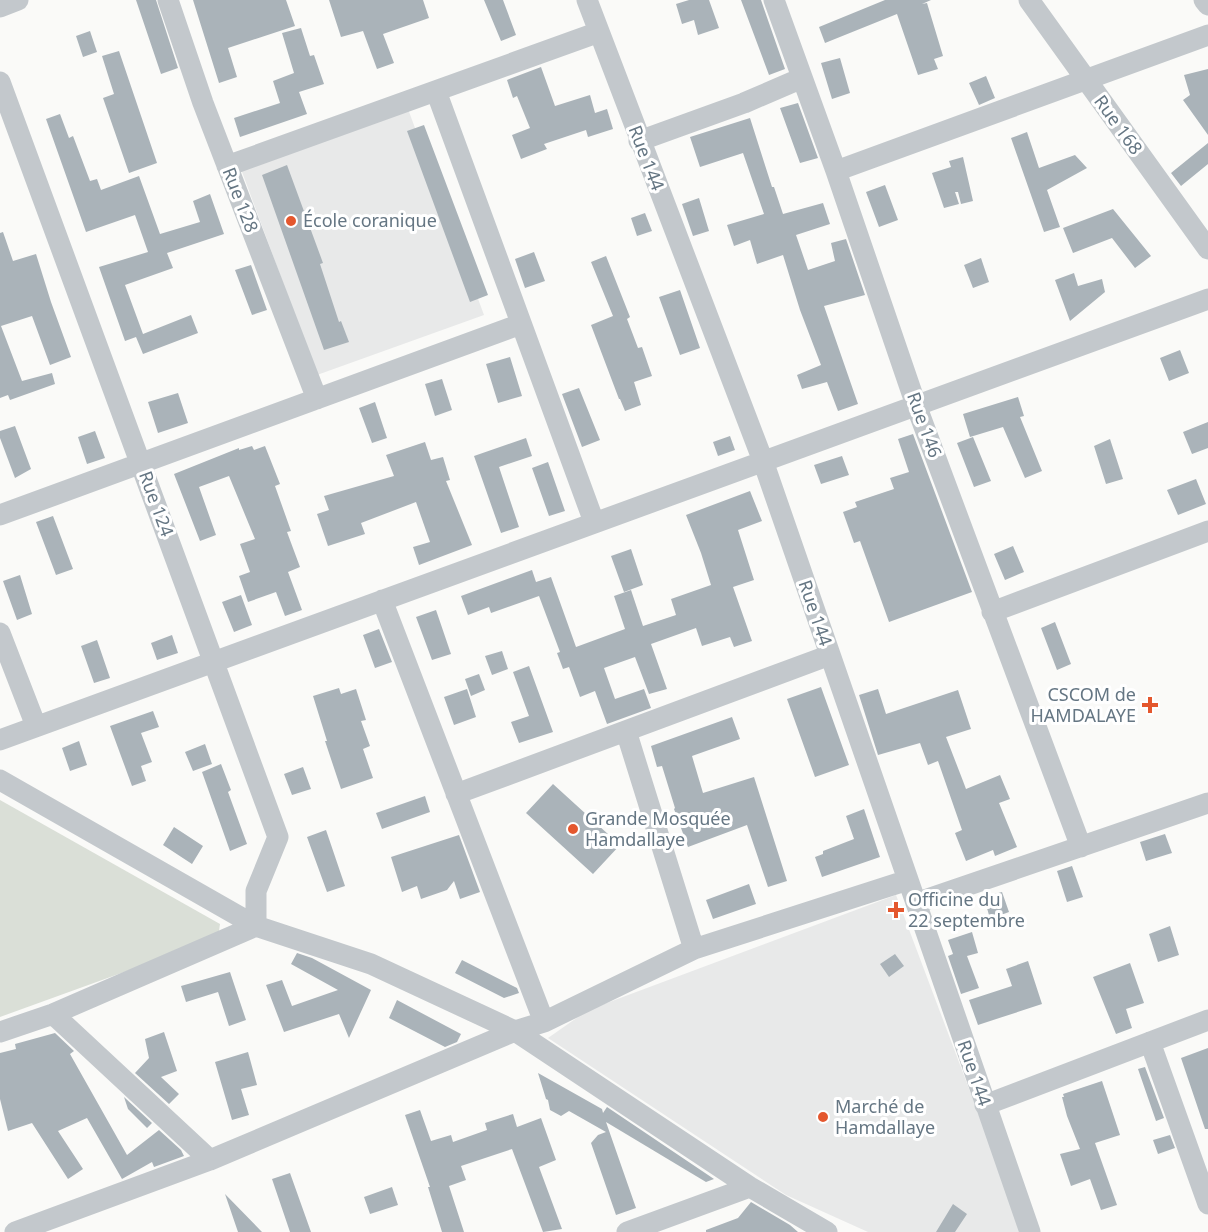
<svg xmlns="http://www.w3.org/2000/svg" width="1208" height="1232" font-family="'Noto Sans',sans-serif">
  <style>
    .built { fill: #e8e9e9 }
    .green { fill: #dadfd7 }
    .building { fill: #aab3b9 }
    .lines { fill: none; stroke-linecap: round; stroke-linejoin: round }
    .minor { stroke: #c3c8cc; stroke-width: 21 }
    .poi-dot { fill: #e4572e; stroke: #fff; stroke-width: 2 }
    .labels { text-anchor: middle; stroke-width: 6; stroke-linejoin: round; paint-order: stroke }
    .street-label { font-size: 18px; fill: #657683; stroke: #fff }
    .poi-label { font-size: 18px; fill: #657683; stroke: #fff; text-anchor: start }
  </style>
  <rect width="100%" height="100%" fill="#fafaf8"/>
  <path class="built" d="M408,109l76,206 -167,60 -76,-206z
    M896,895l127,337h-155l-82,-37 -238,-157 40,-28z"/>
  <path class="green" d="M0,800l220,124 -2,14 -218,79z"/>
  <path class="building" d="M136,0h20l22,68 -17,6z
    M193,0h93l9,26 -67,22 9,29 -18,6z
    M329,0h94l6,18 -46,16 11,29 -17,6 -14,-38 -22,6z
    M484,0h19l13,35 -15,6z
    M689,0h20l10,28 -21,7 -4,-15 -12,4 -6,-20z
    M741,0h20l24,69 -16,6z
    M885,0h46l-9,4 5,-1 16,53 -9,3 4,10 -20,6 -21,-61 -72,29 -6,-16z
    M301,28l9,28 4,-1 10,29 -25,8 8,22 -67,23 -6,-19 46,-15 -7,-22 21,-8 -12,-40z
    M90,31l7,21 -14,5 -7,-21z
    M119,51l38,112 -28,10 -26,-75 11,-4 -12,-38z
    M840,58l10,35 -18,6 -11,-36z
    M541,67l14,39 35,-11 5,18 12,-4 6,20 -25,8 -2,-7 -42,14 3,5 -26,10 -9,-24 18,-7 -13,-32 -4,2 -6,-18z
    M1208,69v66l-25,-35 7,-5 -6,-20z
    M986,76l9,22 -16,7 -10,-22z
    M798,103l20,55 -18,5 -20,-55z
    M60,114l9,24 4,-2 17,45 7,-2 4,11 38,-14 21,58 40,-12 -7,-21 17,-7 14,40 -57,19 6,15 -48,17 18,49 48,-19 7,18 -55,21 -7,-17 -11,4 -26,-74 49,-15 -13,-37 -49,17 -40,-113z
    M750,118l22,69h2l9,27 40,-11 7,21 -34,11 12,35 27,-9 -4,-18 15,-4 19,56 -41,11 34,98 -20,7 -11,-29 -25,7 -5,-14 24,-10 -21,-55 -17,-55 -26,9 -7,-24 -16,6 -7,-21 37,-11 -21,-61 -43,14 -10,-30z
    M424,125l64,170 -18,7 -63,-171z
    M1027,132l12,36 36,-13 12,13 -40,22 13,37 -16,5 -33,-94z
    M1208,143v21l-27,22 -10,-13z
    M963,157l10,44 -12,3 -3,-12h-3l4,12 -15,4 -12,-35 19,-6 -2,-6z
    M287,165l36,98 -3,1 19,58 2,-1 8,21 -25,8 -62,-175z
    M885,185l13,35 -19,7 -13,-35z
    M699,198l10,33 -16,5 -11,-32z
    M1113,209l38,47 -16,12 -23,-30 -39,15 -10,-25z
    M645,213l7,18 -15,5 -6,-18z
    M3,232l10,29 23,-7 15,48 20,55 -21,8 -18,-49 -31,10 21,55 30,-8 3,11 -45,16 -2,-5 -8,3v-165z
    M534,252l11,29 -20,7 -10,-29z
    M606,256l24,61 -3,2 11,29 4,-1 10,29 -18,6 7,23 -16,6 -5,-12h-1l-28,-74 22,-9 -22,-54z
    M981,258l8,24 -16,6 -9,-23z
    M251,265l16,45 -15,5 -17,-45z
    M1074,273l4,13 24,-7 3,13 -35,29 -15,-41z
    M680,290l20,58 -20,7 -21,-58z
    M1180,350l9,23 -20,8 -9,-23z
    M510,357l12,39 -24,7 -12,-39z
    M442,379l10,31 -17,6 -10,-32z
    M579,388l21,52 -18,7 -20,-53z
    M178,393l10,30 -30,10 -10,-31z
    M1018,397l6,19 -4,1 22,54 -17,7 -22,-51 -33,10 -7,-23z
    M375,402l12,36 -15,5 -13,-35z
    M1208,422v26l-16,6 -9,-22z
    M15,426l16,43 -16,9 -15,-40v-7z
    M95,431l10,27 -18,6 -9,-27z
    M913,434l59,158 -83,30 -29,-81 -6,2 -11,-31 14,-5 -2,-5 39,-13 -4,-11 19,-6 -11,-33z
    M730,436l5,14 -17,6 -5,-14z
    M973,437l18,44 -17,6 -17,-44z
    M526,438l6,18 -33,11 20,60 -18,6 -27,-77z
    M1110,439l13,40 -17,5 -12,-38z
    M425,442l6,18 12,-3 7,23 -4,1 26,64 -53,20 -6,-18 17,-5 -14,-40 -55,21 4,11 -37,12 -11,-32 12,-4 -5,-14 70,-20 -8,-21z
    M252,446l2,4 11,-4 15,38 -5,2 16,45 -4,1 13,35 -12,5 14,38 -17,6 -9,-24 -28,10 -9,-26 11,-4 -10,-28 15,-5 -26,-63 -30,11 17,48 -16,6 -26,-67 65,-26v2z
    M842,456l7,19 -28,9 -7,-19z
    M548,462l17,49 -16,5 -17,-48z
    M1196,479l10,25 -28,11 -11,-25z
    M750,491l12,30 -24,9 16,50 -21,7 19,54 -18,6 -4,-10 -28,9 -6,-18 -45,16 16,45 -18,5 -14,-37 -31,11 11,31 29,-10 7,19 -44,16 -12,-33 -15,6 -11,-30 -6,2 -6,-16 3,-1 -21,-56 -48,17 -2,-6 -21,8 -7,-19 71,-26 4,12 15,-5 25,70 49,-18 -11,-33 17,-6 12,36 33,-11 -5,-16 40,-14 -10,-32 -15,-38z
    M53,516l20,53 -17,6 -20,-53z
    M1013,546l11,26 -19,8 -11,-26z
    M631,549l12,36 -19,7 -13,-36z
    M20,575l12,39 -15,6 -14,-39z
    M241,595l11,30 -18,7 -12,-30z
    M436,610l15,44 -19,6 -16,-43z
    M1055,622l16,42 -14,6 -16,-42z
    M379,629l13,33 -17,6 -12,-33z
    M172,635l6,18 -21,7 -6,-17z
    M97,640l13,38 -16,5 -13,-37z
    M502,651l6,18 -16,6 -7,-19z
    M529,666l24,66 -34,11 -8,-21 18,-6 -16,-44z
    M479,674l6,16 -14,6 -6,-17z
    M821,687l28,78 -34,12 -28,-78z
    M339,688l2,6 15,-5 10,31 -5,1 9,25 -7,3 10,29 -32,11 -16,-48h2l-14,-45z
    M467,689l9,28 -22,8 -10,-28z
    M878,689l8,25 72,-24 13,39 -25,8 17,44 3,8 34,-14 10,24 -11,4 18,44 -22,9 -2,-6 -27,11 -11,-28 7,-3 -24,-69 -10,4 -8,-22 -42,12 -19,-60z
    M153,711l6,16 -18,6 11,29 -11,4 5,15 -14,5 -22,-60z
    M732,717l8,22 -48,17 11,37 51,-16 33,104 -19,6 -21,-62 -59,22 -14,-38 1,-1 -13,-42 -5,1 -6,-21z
    M79,741l8,24 -17,6 -8,-23z
    M205,744l7,20 -19,7 -8,-19z
    M221,764l10,26 -3,2 19,52 -17,7 -28,-79z
    M303,767l8,22 -19,6 -8,-21z
    M553,784l67,61 -27,29 -67,-61z
    M425,796l5,16 -48,17 -6,-16z
    M864,809l16,48 -58,20 -7,-20 8,-3v-3l31,-12 -8,-23z
    M174,827l29,19 -11,18 -29,-19z
    M326,830l19,56 -18,6 -20,-55z
    M1165,834l7,19 -26,8 -6,-19z
    M459,835l21,57 -20,7 -6,-18 -7,9 -26,9 -4,-13 -15,6 -11,-35z
    M1072,866l11,31 -16,5 -10,-31z
    M749,884l7,20 -43,15 -7,-19z
    M1002,892l7,20 -19,7 -6,-22z
    M1170,926l9,29 -21,7 -9,-28z
    M972,932l6,21 -11,3 12,32 -18,6 -13,-38 5,-2 -5,-14z
    M297,953l15,5 59,32 -22,48 -10,-24 -55,18 -18,-47 16,-5 10,26 46,-16 -47,-26z
    M895,954l9,12 -15,11 -9,-13z
    M462,960l55,28 2,5 -15,5 -49,-25z
    M1028,961l14,43 -64,21 -9,-25 43,-14 -6,-17z
    M1130,963l14,40 -18,6 6,19 -16,6 -23,-57z
    M230,972l16,48 -17,6 -11,-34 -32,10 -5,-16z
    M397,1000l64,34 -4,8 -12,5 -56,-29z
    M164,1032l13,39 -16,6 18,17 -10,10 -34,-31 14,-15 -4,-19z
    M55,1033l19,18 -4,3 57,101 32,-25 22,20 3,6 -30,11 -2,-5 -30,17 -35,-61 -29,13 25,38 -15,10 -36,-56 -24,8 -8,-32v-46l16,-4 -1,-5z
    M1208,1048v81h-3l-24,-71z
    M248,1052l9,33 -16,4 8,26 -17,5 -17,-58z
    M1145,1067l19,51 -8,3 -18,-52z
    M538,1073l64,36 1,4 4,-6 107,72 -8,3 -100,-60 30,86 -20,7 -25,-72 7,-8 8,-3 -37,-21 -8,5 -11,-6 -2,-10 -2,-1z
    M1102,1081l18,54 -25,8 22,62 -16,5 -11,-31 -19,7 -11,-32 20,-5 -13,-33 -5,-19h2l-1,-3z
    M124,1097l28,26 -5,5 -19,-19z
    M420,1110l11,31 20,-6 2,7 34,-12 -2,-7 28,-9 4,13 24,-9 15,42 -17,7 23,62 -19,3 -31,-83 -51,17 5,14 -17,6 15,46h-22l-14,-45h2l-25,-72z
    M1170,1135l5,13 -17,6 -5,-14z
    M290,1173l21,59h-21l-18,-53z
    M392,1187l6,18 -28,9 -6,-17z
    M225,1194l37,38h-24z
    M751,1202l39,23 8,7h-92v-2l32,-12z
    M953,1204l14,10 -12,18h-19z"/>
  <g class="lines">
    <path class="minor" d="M168,0l35,103 114,296
      M587,0l176,461 267,771
      M774,0l62,171 80,234 165,442
      M1029,0l179,249
      M1204,0l4,5
      M0,7l18,-7
      M0,82l278,755 -22,54v35l-203,88 -53,18
      M436,91l158,431
      M639,141l105,-38 58,-25
      M227,166l372,-134
      M836,171l372,-136
      M0,515l521,-191
      M382,600l162,422
      M992,612l216,-81
      M0,633l36,93
      M626,731l68,218
      M0,740l1208,-441
      M0,780l256,146 115,38 144,67 235,156 77,45
      M456,794l374,-139
      M916,903l292,-100
      M53,1014l157,146
      M1150,1042l58,162
      M985,1105l223,-85
      M15,1232l195,-72 305,-129 29,-9 150,-73 214,-69
      M627,1232l123,-45"/>
  </g>
  <g class="poi-dot">
    <circle cx="291" cy="221" r="6"/>
    <path d="M1147 696h6v6h6v6h-6v6h-6v-6h-6v-6h6z"/>
    <circle cx="573" cy="829" r="6"/>
    <path d="M893 901h6v6h6v6h-6v6h-6v-6h-6v-6h6z"/>
    <circle cx="823" cy="1117" r="6"/>
  </g>
  <g class="labels">
    <g class="street-label">
      <text transform="translate(1118 125) rotate(54)" y="6">Rue 168</text>
      <text transform="translate(646 158) rotate(69)" y="6">Rue 144</text>
      <text transform="translate(240 200) rotate(69)" y="6">Rue 128</text>
      <text transform="translate(924 425) rotate(70)" y="6">Rue 146</text>
      <text transform="translate(156 504) rotate(70)" y="6">Rue 124</text>
      <text transform="translate(815 613) rotate(71)" y="6">Rue 144</text>
      <text transform="translate(974 1073) rotate(71)" y="6">Rue 144</text>
    </g>
    <g class="poi-label">
      <text x="303" y="227">École coranique</text>
      <text x="1136" y="701" text-anchor="end">CSCOM de<tspan x="1136" dy="21">HAMDALAYE</tspan></text>
      <text x="585" y="825">Grande Mosquée<tspan x="585" dy="21">Hamdallaye</tspan></text>
      <text x="908" y="906">Officine du<tspan x="908" dy="21">22 septembre</tspan></text>
      <text x="835" y="1113">Marché de<tspan x="835" dy="21">Hamdallaye</tspan></text>
    </g>
  </g>
</svg>
